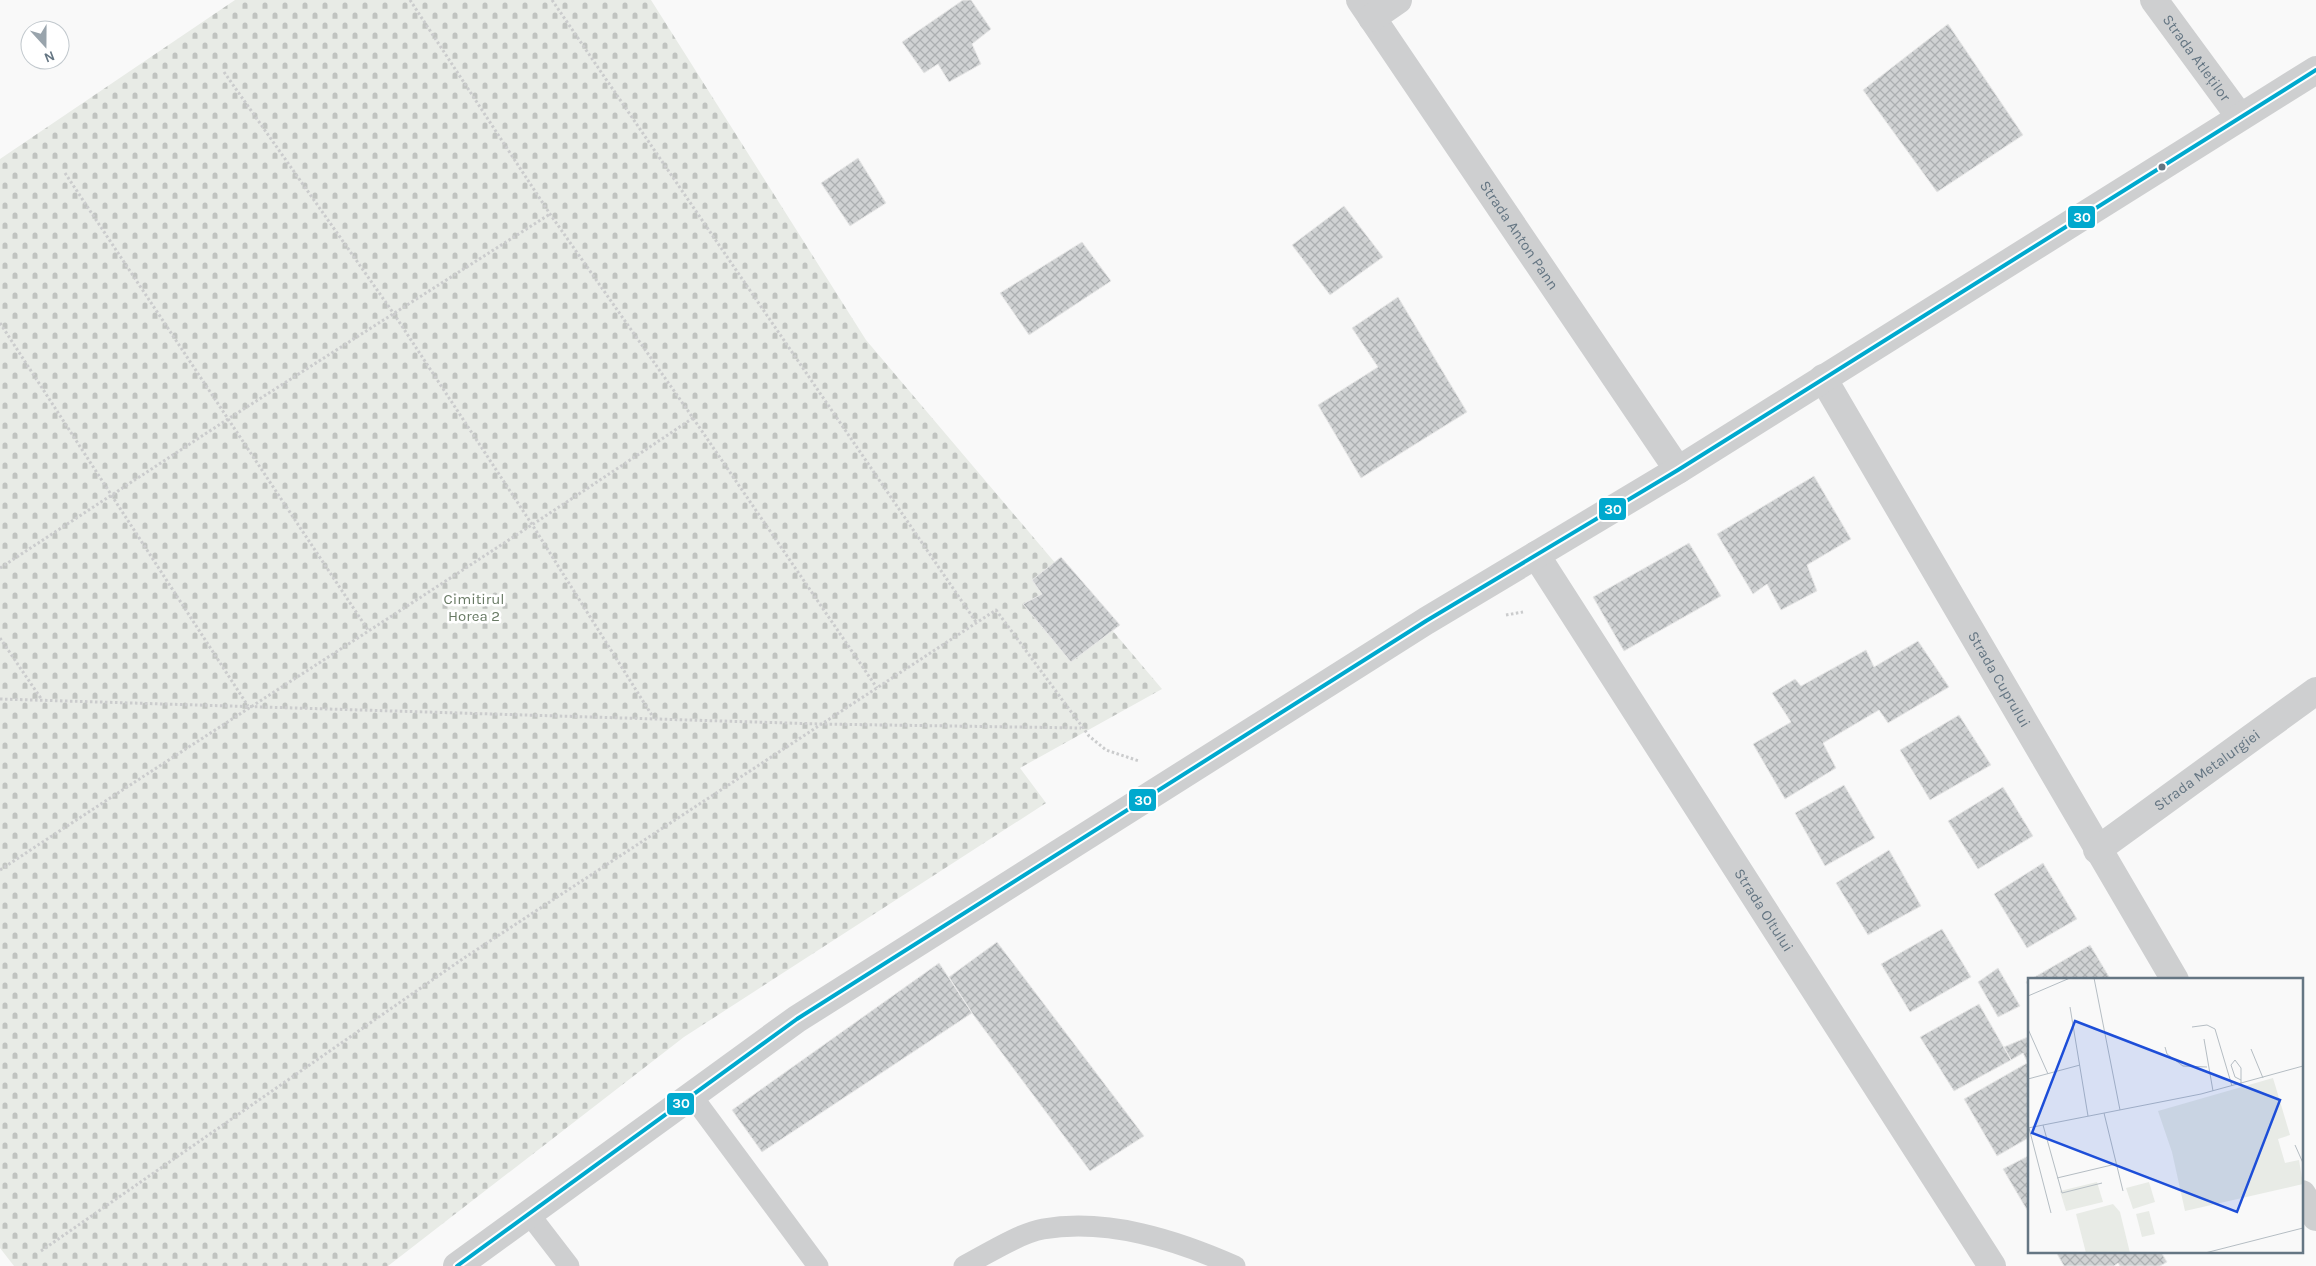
<svg xmlns="http://www.w3.org/2000/svg" width="2316" height="1266" font-family="Karla,sans-serif">
  <style>
    .cemetery { fill: url(#cemetery-stones) }
    .building { fill: url(#building-cross-hatch); stroke: #e8e8e8 }
    .lines { fill: none; stroke-linecap: round; stroke-linejoin: round }
    .path { stroke: #cbcccd; stroke-width: 3; stroke-dasharray: 2.5 2.5; stroke-linecap: butt }
    .service { stroke: #cecfd0; stroke-width: 21 }
    .minor { stroke: #cecfd0; stroke-width: 28 }
    .tertiary { stroke: #cecfd0; stroke-width: 28 }
    .bus-1-casing { stroke: #fff; stroke-width: 8 }
    .bus-1 { stroke: #00a9ce; stroke-width: 4 }
    .bus-dot { fill: #657683; stroke: #fff; stroke-width: 2 }
    .labels { text-anchor: middle; stroke-width: 5; stroke-linejoin: round; paint-order: stroke }
    .street-label { font-size: 15px; fill: #657683; stroke: #fff }
    .park-label { font-size: 15px; fill: #687a64; stroke: #fff }
    .inset-road { fill: none; stroke: #b5bdc3; stroke-width: 1 }
    .view { fill: #1d4ed8; fill-opacity: 0.15; stroke: #1d4ed8; stroke-width: 2.5 }
    .inset-edge { fill: none; stroke: #657683; stroke-width: 2.5 }
    .line-badge { stroke: #fff; stroke-width: 2 }
    .badge-label { font-size: 14px; text-anchor: middle; font-weight: bold; fill: #fff }
  </style>
  <defs>
    <pattern id="cemetery-stones" width="16" height="16" patternUnits="userSpaceOnUse" patternTransform="scale(1.25)"><rect width="16" height="16" fill="#e8ebe6"/><path d="M2 7V4a2 2 0 0 1 4 0v3zM10 15v-3a2 2 0 0 1 4 0v3z" fill="#c0c3c0"/></pattern>
    <pattern id="building-cross-hatch" width="8" height="8" patternUnits="userSpaceOnUse" patternTransform="scale(1.25)"><rect width="8" height="8" fill="#d0d2d3"/><path d="M0 0l8 8M0 8l8-8" fill="none" stroke="#acafb1"/></pattern>
  </defs>
  <rect width="100%" height="100%" fill="#f9f9f9"/>
  <path class="cemetery" d="M235,0h416l215,340 296,349 -142,79 26,35 -362,234 -296,229h-374l-14,-18v-1089z"/>
  <path class="building" d="M963,0h8l20,29 -19,15 9,20 -32,18 -11,-18 -14,9 -22,-31z
    M1948,24l75,111 -86,57 -74,-102z
    M858,158l28,45 -36,23 -29,-43z
    M1344,206l39,51 -53,38 -38,-50z
    M1082,242l29,39 -82,54 -29,-42z
    M1398,297l69,115 -106,66 -43,-73 60,-38 -26,-39z
    M1814,476l37,63 -44,26 10,26 -36,19 -14,-26 -14,10 -36,-60z
    M1689,543l32,53 -97,55 -31,-54z
    M1061,557l59,68 -49,37 -48,-58 19,-10 -10,-14z
    M1918,641l31,46 -61,36 -9,-13 -56,33 13,25 -51,31 -32,-55 38,-22 -19,-29 23,-14 6,7 65,-36 8,17z
    M1959,715l32,50 -61,35 -30,-50z
    M1844,785l31,53 -50,28 -30,-53z
    M2003,787l30,49 -55,33 -30,-48z
    M1889,850l32,56 -53,29 -32,-52z
    M2043,863l34,56 -50,29 -33,-54z
    M1942,929l29,48 -61,35 -29,-48z
    M997,942l147,194 -54,35 -118,-158 -23,-36z
    M2090,945l21,35h-81v8l-4,-6z
    M939,963l33,50 -210,139 -30,-42z
    M1998,968l22,38 -22,11 -20,-35z
    M1979,1004l32,56 -57,31 -34,-54z
    M2030,1036v32l-7,-15 -12,7 -7,-13z
    M2027,1063l3,5v69l-33,19 -33,-57z
    M2030,1155v60l-27,-46z
    M2056,1252h105l6,10 -7,4h-40l-2,-3 -4,3h-50z"/>
  <g class="lines">
    <path class="path" d="M410,0l140,214 143,204 184,270
      M552,0l424,622
      M224,72l170,242 139,212 120,191
      M65,173l303,457
      M0,323l248,383
      M0,568l228,-149 322,-205
      M1506,615l17,-3
      M0,638l42,62
      M0,699l820,25 261,4
      M0,870c231,-152 464,-298 693,-452
      M41,1251l423,-293 532,-348 93,126 17,14 33,11"/>
    <path class="service" d="M692,1096l126,170
      M529,1214l40,52
      M964,1266c21,-11 56,-33 79,-37 65,-11 133,11 192,37"/>
    <g class="minor">
      <path id="s1" d="M1360,0l318,470"/>
      <path id="s2" d="M2154,0l86,117"/>
      <path d="M1372,18l26,-18"/>
      <path id="s3" d="M1823,378l352,602"/>
      <path id="s4" d="M1536,555l456,711"/>
      <path id="s5" d="M2097,850l219,-159"/>
      <path d="M2302,1194l14,23"/>
    </g>
    <path class="tertiary" d="M457,1266l340,-247 629,-398 252,-151 638,-400"/>
    <defs>
      <path id="bus-1" d="M457,1266l340,-247 629,-398 252,-151 638,-400"/>
    </defs>
    <use href="#bus-1" class="bus-1-casing"/>
    <use href="#bus-1" class="bus-1"/>
  </g>
  <circle class="bus-dot" cx="2162" cy="167" r="4.5"/>
  <g class="labels">
    <g class="street-label">
      <text dy="5" stroke="none"><textPath href="#s2" startOffset="72">Strada Atleților</textPath></text>
      <text dy="5" stroke="none"><textPath href="#s1" startOffset="284">Strada Anton Pann</textPath></text>
      <text dy="5" stroke="none"><textPath href="#s3" startOffset="349">Strada Cuprului</textPath></text>
      <text dy="5" stroke="none"><textPath href="#s5" startOffset="136">Strada Metalurgiei</textPath></text>
      <text dy="5" stroke="none"><textPath href="#s4" startOffset="422">Strada Oltului</textPath></text>
    </g>
    <g class="park-label">
      <text x="474" y="604">Cimitirul<tspan x="474" dy="17">Horea 2</tspan></text>
    </g>
  </g>
  <g transform="translate(2028 978)">
    <rect width="275" height="275" fill="#f9f9f9"/>
    <path d="M245,100l17,57 -12,4 7,24 14,-3 4,24 -118,27 -13,-59 -14,-41z" fill="#e8ebe6"/>
    <path d="M69,204l6,20 -37,9 -6,-20zM121,204l6,20 -22,7 -7,-21zM85,226l7,8 10,41h-44l-10,-39zM121,233l6,23 -13,3 -6,-23z" fill="#e8ebe6"/>
    <path class="inset-road" d="M66,0l26,132M0,18l42,-18M42,29l18,109M164,49l15,-2 8,4 17,57M0,51l20,45M176,61l9,52M137,69l2,7 16,12 24,1M223,71l12,29M0,101l52,-14M213,106v-16l-6,-8 -4,5 4,12 6,3M76,135l19,78M15,147l19,68 40,-10M0,150l173,-34 102,-28M1,150l22,85M267,167l8,18M29,200l59,-14M177,275l98,-25"/>
    <path class="view" d="M47,43l205,79 -43,112 -205,-79z"/>
    <rect width="275" height="275" class="inset-edge"/>
  </g>
  <g class="line-badge">
    <rect x="2067" y="205" width="29" height="24" rx="5" fill="#00a9ce"/>
    <rect x="1598" y="497" width="29" height="24" rx="5" fill="#00a9ce"/>
    <rect x="1128" y="788" width="29" height="24" rx="5" fill="#00a9ce"/>
    <rect x="666" y="1092" width="29" height="24" rx="5" fill="#00a9ce"/>
  </g>
  <g class="badge-label">
    <text x="2082" y="222">30</text>
    <text x="1613" y="514">30</text>
    <text x="1143" y="805">30</text>
    <text x="681" y="1108">30</text>
  </g>
  <g transform="translate(45 45) rotate(159)"><circle r="24" fill="#ffffff" stroke="#c1c8cd"/>
  <path d="M0-4L9 19L0 12L-9 19Z" fill="#99a4ac"/>
  <text y="-8" font-size="14" font-weight="bold" text-anchor="middle" fill="#657683">N</text>
  </g>
</svg>
